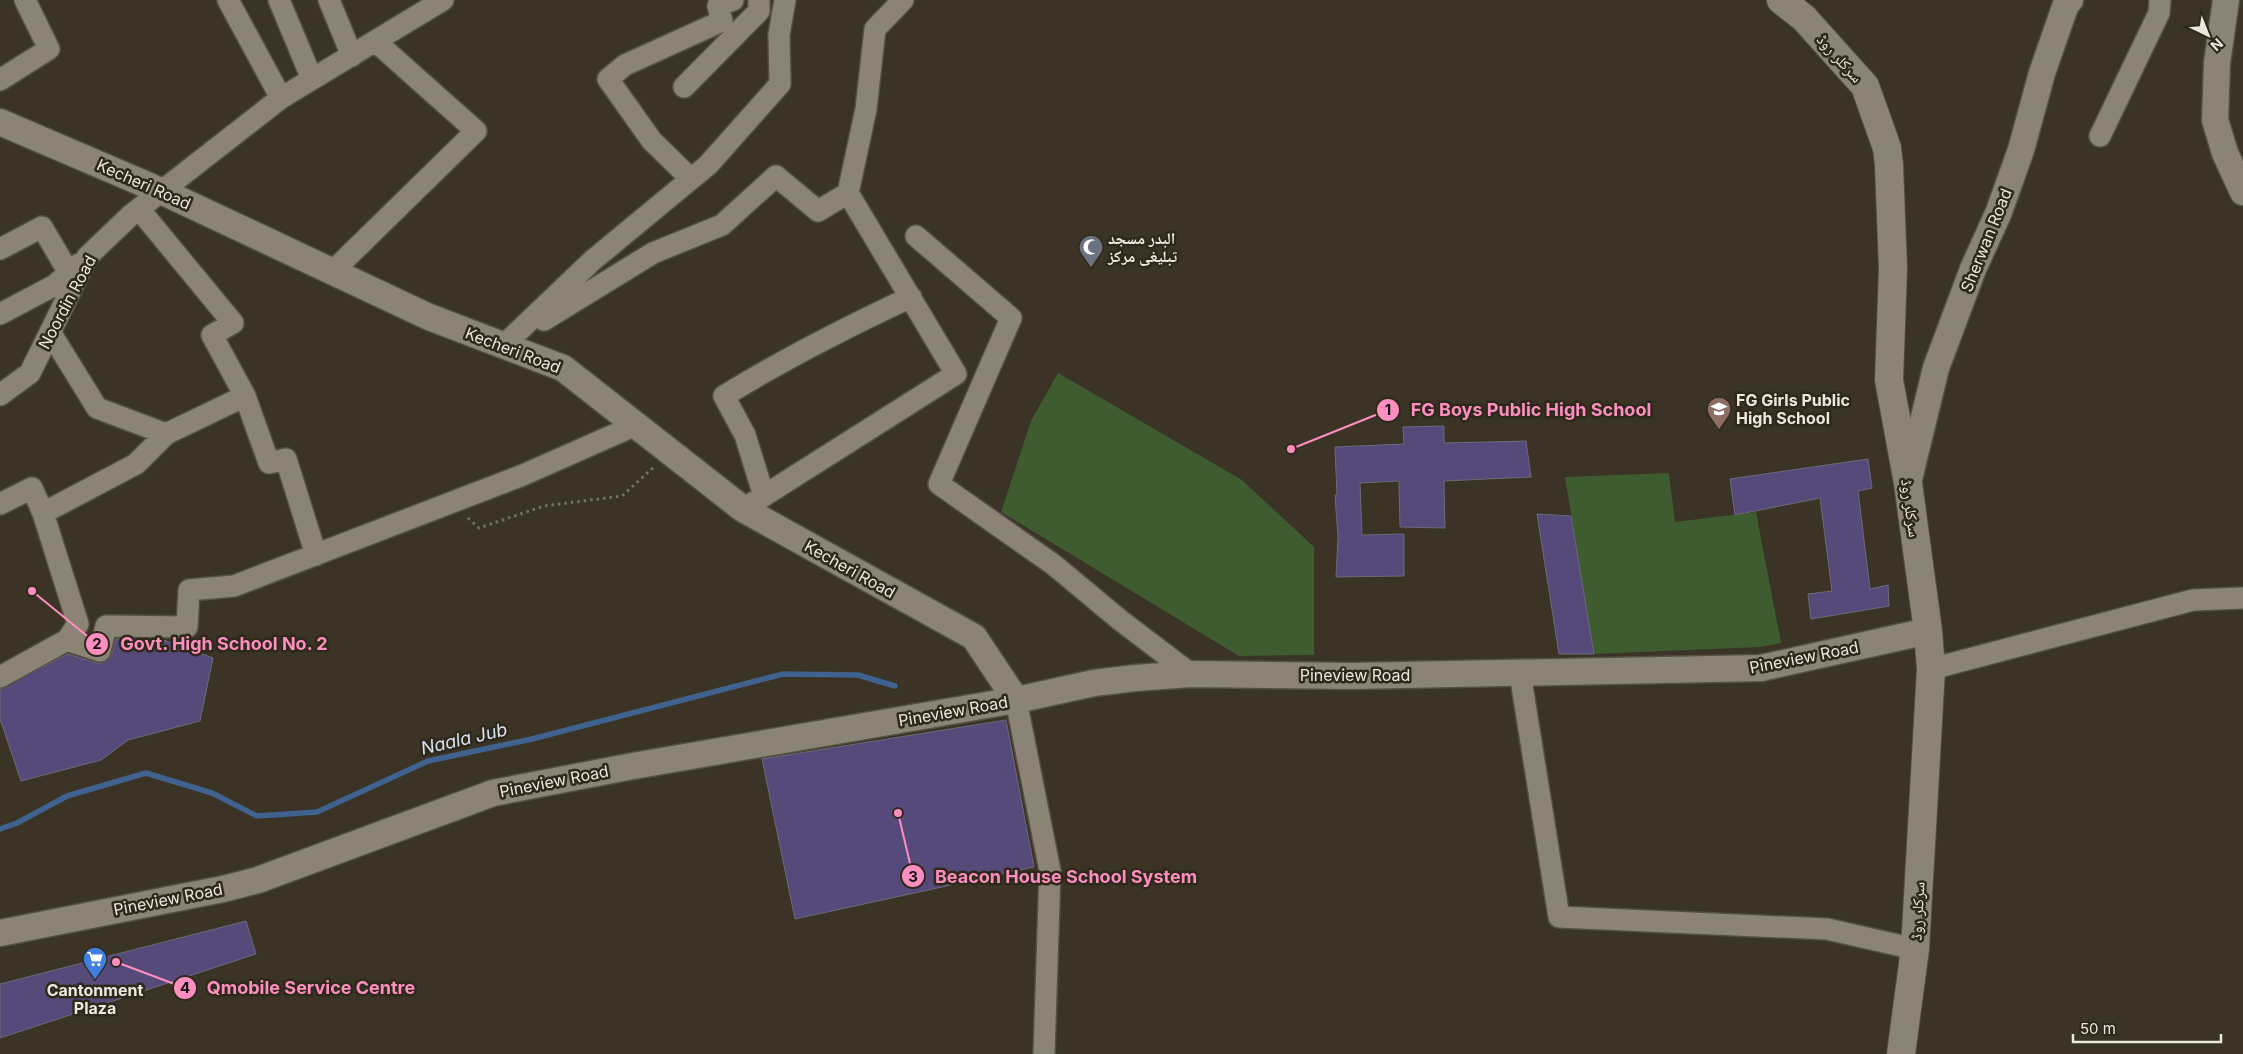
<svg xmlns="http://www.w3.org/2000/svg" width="2243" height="1054" font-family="Inter,'Noto Naskh Arabic',sans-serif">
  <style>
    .green { fill: #3f5b30 }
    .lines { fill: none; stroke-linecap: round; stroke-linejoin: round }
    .stream { stroke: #40628e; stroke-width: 5.5 }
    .building { fill: #564a7b; stroke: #6d6a79 }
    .minor-casing { stroke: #564f44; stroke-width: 24 }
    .tertiary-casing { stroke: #564f44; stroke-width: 29 }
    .secondary-casing { stroke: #564f44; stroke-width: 30 }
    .path { stroke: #767064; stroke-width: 3; stroke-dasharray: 2.5 4; stroke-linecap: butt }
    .minor { stroke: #8b8375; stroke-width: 21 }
    .tertiary { stroke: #8b8375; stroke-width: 26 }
    .secondary { stroke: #8b8375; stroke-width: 28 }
    .labels { text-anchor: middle; stroke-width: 5; stroke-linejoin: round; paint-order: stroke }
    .street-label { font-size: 16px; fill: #ece7df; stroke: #2f291c }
    .poi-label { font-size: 16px; font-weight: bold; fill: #ece7df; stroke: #2f291c; text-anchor: start }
    .water-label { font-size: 18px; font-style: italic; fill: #d9e4f1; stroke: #2f291c }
    .leader { fill: none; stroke: #fd8ebf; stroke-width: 2 }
    .callout-dot { fill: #fd8ebf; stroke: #2f291c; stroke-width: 2 }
    .mark-label { font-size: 15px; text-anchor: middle; font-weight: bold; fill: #111 }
    .callout-label { font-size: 18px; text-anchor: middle; font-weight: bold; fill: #fd8ebf; stroke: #2f291c; stroke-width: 5; stroke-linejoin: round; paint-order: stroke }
  </style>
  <rect width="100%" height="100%" fill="#3a3326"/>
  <path class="green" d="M1058,373l184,107 72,67v108l-75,1 -238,-144 30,-91z
    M1669,473l6,49 81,-10 25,131 -21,4 -166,7 -29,-177z"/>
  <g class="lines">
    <path class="stream" d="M0,829l17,-6 50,-27 79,-23 66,20 45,23 60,-4 111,-51 104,-22 251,-65 75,1 37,11"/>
  </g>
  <path class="building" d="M1444,426v17l82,-2 5,36 -87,4 1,47 -45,-1 -1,-46 -39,2 2,52 42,-1v42l-68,1 2,-40 -3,-42h2l-2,-48 69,-3 -1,-17z
    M1868,459l4,29 -14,3 12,98 18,-4 1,21 -78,13 -3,-25 24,-3 -12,-93 -85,17 -5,-36z
    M1537,514l34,2 23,138h-35z
    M116,639h45l52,19 -13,63 -72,19 -27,20 -80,21 -21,-62v-30l68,-35 28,9h7l5,-3 4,-6z
    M1006,720l28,147 -239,52 -33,-160z
    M246,921l10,33 -256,84v-54z"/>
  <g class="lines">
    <defs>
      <path id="minor" d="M228,0l53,98
        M279,0l33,79
        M329,0l23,56
        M0,80l49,-31 -24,-49
        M684,87l75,-76v-11
        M2100,136l59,-123 1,-13
        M691,179l-39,-38 -44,-62 17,-14 97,-44 -4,-15 15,-6
        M139,209l94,114 -21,12 33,61 24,67 17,-4 30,96
        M916,236l95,82 -72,166 115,81 66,55 71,54
        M0,249l42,-22 27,46
        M332,272l144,-141 -101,-90
        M0,314l55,-29 24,-21
        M544,320l109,-67 69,-28 54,-49 42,35 30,-18
        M50,332l47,76 69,26 79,-38
        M503,346l90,-86 115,-95 72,-81 -1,-49 6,-35
        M0,395l30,-22 57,-116 44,-42 150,-117 162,-98
        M764,496l-19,-61 -21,-39c60,-37 123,-69 187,-99
        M0,504l32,-16 11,25
        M743,509l213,-135 -108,-181 18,-84 9,-80 28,-29
        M67,640l11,-16 -35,-111 93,-49 30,-30
        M1931,669l262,-69 50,-2
        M1520,673l39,244 268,12 88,20
        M0,677l67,-37 33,11 6,-25 81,1 2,-37 45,-4 289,-111 113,-50
        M1016,700l34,171 -6,183"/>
      <path id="tertiary" d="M2226,0l-9,63 -2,57 10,33 18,39
        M0,122l161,69 268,126 134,51 180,141 231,128 42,63
        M1908,483l28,-115 37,-99 25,-55 23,-64 21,-77 24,-69 4,-4
        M0,933l223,-44 35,-9 235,-87 140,-27 383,-66 78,-17 41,-5 56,-4 162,2 408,-8 167,-37"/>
      <path id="secondary" d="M1781,0l23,18 61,68 22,62 2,17 4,104 -4,111 19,103 20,148 3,38 -16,280 -14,105"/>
    </defs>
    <use href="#minor" class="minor-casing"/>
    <use href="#tertiary" class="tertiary-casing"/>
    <use href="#secondary" class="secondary-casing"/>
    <path class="path" d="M468,518l11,10 65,-22 78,-10 33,-30"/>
    <use href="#minor" class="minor"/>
    <use href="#tertiary" class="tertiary"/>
    <use href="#secondary" class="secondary"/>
  </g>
  <defs>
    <symbol id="mosque-pin" viewBox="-11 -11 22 30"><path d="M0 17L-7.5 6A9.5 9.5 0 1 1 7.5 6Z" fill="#6b7280" stroke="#2f291c"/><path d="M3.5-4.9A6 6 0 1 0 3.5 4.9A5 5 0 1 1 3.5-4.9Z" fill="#fff"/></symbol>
    <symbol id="school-pin" viewBox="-11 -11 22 30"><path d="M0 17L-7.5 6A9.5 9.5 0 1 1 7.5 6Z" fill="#8d6e63" stroke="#2f291c"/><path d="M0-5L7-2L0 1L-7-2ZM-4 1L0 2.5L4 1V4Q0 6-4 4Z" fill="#fff"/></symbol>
    <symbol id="supermarket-pin" viewBox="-11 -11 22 30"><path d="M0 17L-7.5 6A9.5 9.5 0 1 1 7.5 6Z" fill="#3f7fe0" stroke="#2f291c"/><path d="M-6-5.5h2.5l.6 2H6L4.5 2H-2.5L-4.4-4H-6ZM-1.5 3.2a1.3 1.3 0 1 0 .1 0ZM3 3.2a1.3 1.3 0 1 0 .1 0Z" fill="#fff"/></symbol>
  </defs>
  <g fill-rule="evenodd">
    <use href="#mosque-pin" x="1077" y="233" width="28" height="38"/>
    <use href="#school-pin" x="1705" y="395" width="28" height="38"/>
    <use href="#supermarket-pin" x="81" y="945" width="28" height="38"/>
  </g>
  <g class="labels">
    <g class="street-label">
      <text transform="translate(1840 58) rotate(48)" y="6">سرکلر روڈ</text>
      <text transform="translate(144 184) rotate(24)" y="6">Kecheri Road</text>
      <text transform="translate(1986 240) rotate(-68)" y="6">Sherwan Road</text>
      <text transform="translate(67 302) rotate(-62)" y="6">Noordin Road</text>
      <text transform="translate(513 350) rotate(21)" y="6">Kecheri Road</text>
      <text transform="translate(1911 508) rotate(82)" y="6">سرکلر روڈ</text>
      <text transform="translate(850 569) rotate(29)" y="6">Kecheri Road</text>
      <text transform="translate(1804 657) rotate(-11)" y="6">Pineview Road</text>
      <text x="1355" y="681">Pineview Road</text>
      <text transform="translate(953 711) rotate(-10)" y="6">Pineview Road</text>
      <text transform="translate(554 781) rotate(-11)" y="6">Pineview Road</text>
      <text transform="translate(168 899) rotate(-11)" y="6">Pineview Road</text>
      <text transform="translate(1917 911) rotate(-87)" y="6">سرکلر روڈ</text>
    </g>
    <g class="poi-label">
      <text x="1108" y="244">البدر مسجد<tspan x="1108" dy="18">تبلیغی مرکز</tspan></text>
      <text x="1736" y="406">FG Girls Public<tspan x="1736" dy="18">High School</tspan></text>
      <text x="95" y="996" text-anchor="middle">Cantonment<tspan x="95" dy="18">Plaza</tspan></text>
    </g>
    <g class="water-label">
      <text transform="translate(464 739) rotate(-13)" y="6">Naala Jub</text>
    </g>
  </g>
  <path class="leader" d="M1291 449L1388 410M32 591L97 644M898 813L913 876M116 962L185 988"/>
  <g class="callout-dot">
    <circle cx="1291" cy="449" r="5"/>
    <circle cx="32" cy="591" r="5"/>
    <circle cx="898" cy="813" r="5"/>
    <circle cx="116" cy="962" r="5"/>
    <circle cx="1388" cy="410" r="12"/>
    <circle cx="97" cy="644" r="12"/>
    <circle cx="913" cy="876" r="12"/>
    <circle cx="185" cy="988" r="12"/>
  </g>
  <g class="mark-label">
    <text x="1388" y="415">1</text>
    <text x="97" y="649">2</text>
    <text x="913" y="882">3</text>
    <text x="185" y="993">4</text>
  </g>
  <g class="callout-label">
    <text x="1531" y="416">FG Boys Public High School</text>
    <text x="224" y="650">Govt. High School No. 2</text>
    <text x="1066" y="883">Beacon House School System</text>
    <text x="311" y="994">Qmobile Service Centre</text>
  </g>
  <g transform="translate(2208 35) rotate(137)" stroke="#2f291c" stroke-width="4" paint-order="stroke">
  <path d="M0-4L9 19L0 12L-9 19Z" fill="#ece7df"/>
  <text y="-8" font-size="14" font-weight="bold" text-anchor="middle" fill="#ece7df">N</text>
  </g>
  <path d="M2073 1034v8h148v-8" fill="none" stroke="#ece7df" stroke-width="2.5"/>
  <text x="2080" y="1034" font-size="15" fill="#ece7df" stroke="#2f291c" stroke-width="4" paint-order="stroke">50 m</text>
</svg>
